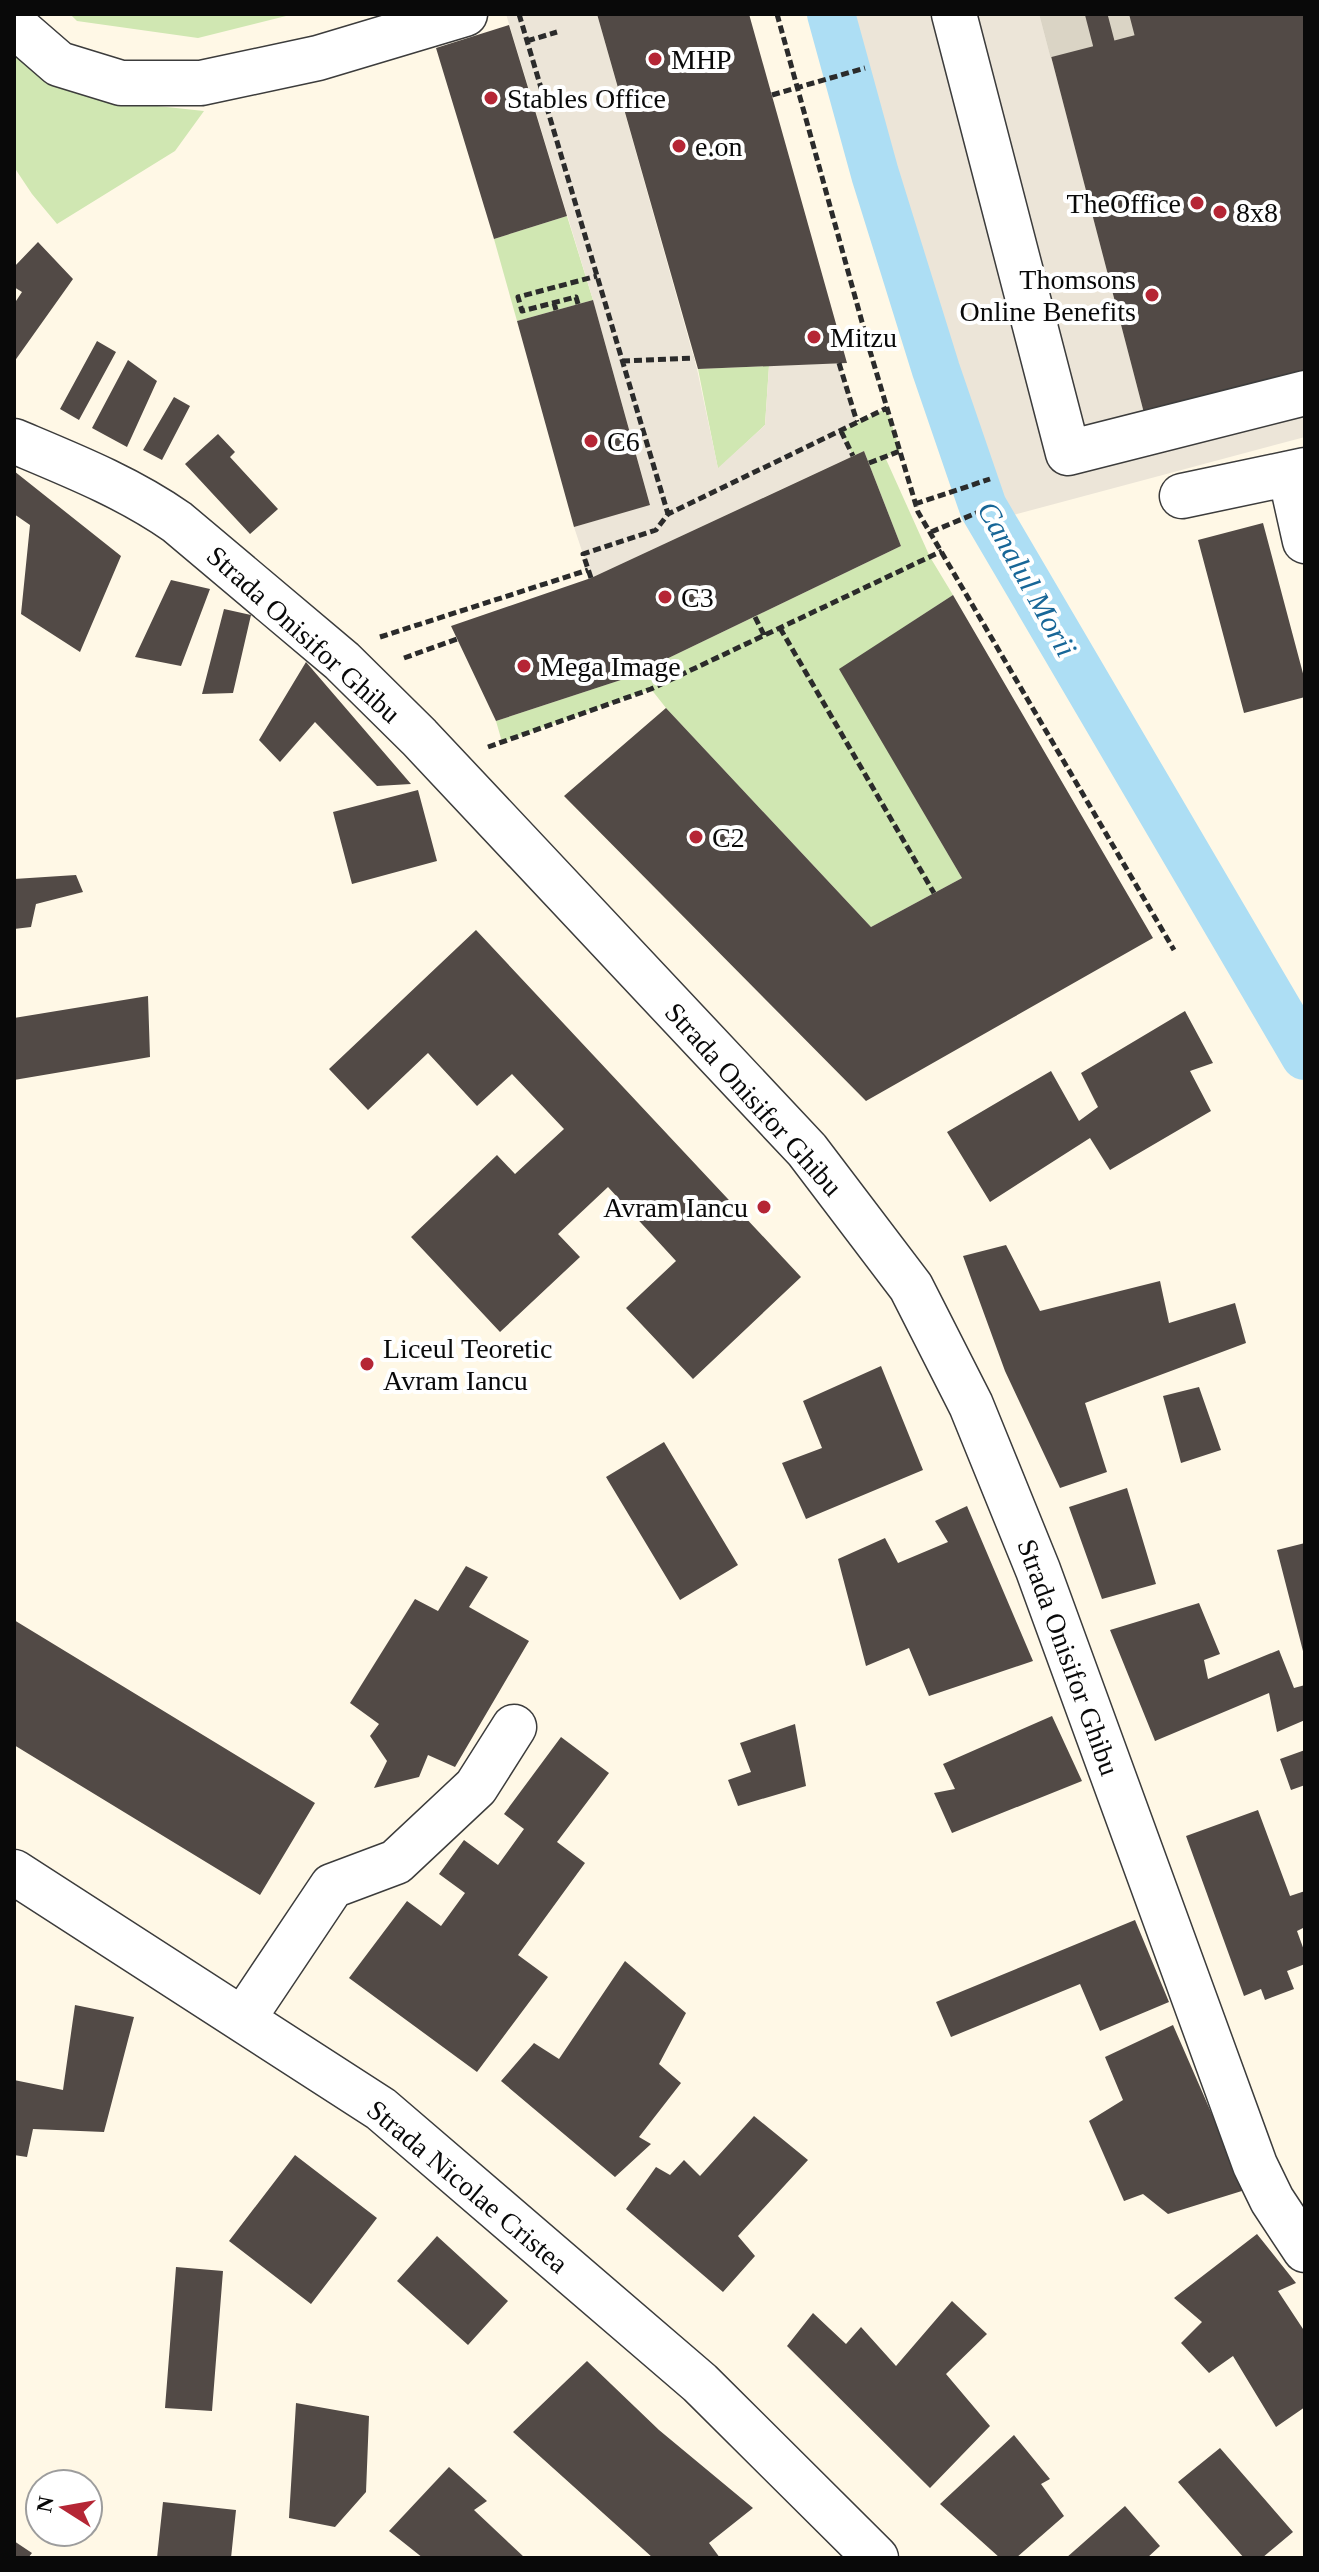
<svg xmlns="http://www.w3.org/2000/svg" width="1319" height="2572" font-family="'Times New Roman',serif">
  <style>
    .green { fill: #d0e7b2 }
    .plaza { fill: #ece5d8 }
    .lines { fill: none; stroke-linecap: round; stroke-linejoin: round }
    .canal { stroke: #addef4; stroke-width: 48 }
    .building { fill: #524a46 }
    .minor-tunnel { stroke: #dad4c5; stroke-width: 44; stroke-dasharray: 44 22; stroke-linecap: butt }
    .minor-casing { stroke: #3c3c3c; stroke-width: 47 }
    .path { stroke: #2b2b2b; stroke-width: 5; stroke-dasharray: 8 4; stroke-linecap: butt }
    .minor { stroke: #fff; stroke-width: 44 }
    .poi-dot { fill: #b52635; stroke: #fff; stroke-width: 3 }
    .labels { text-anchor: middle; stroke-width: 8; stroke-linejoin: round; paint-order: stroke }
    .poi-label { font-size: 28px; fill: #090909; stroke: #fff; text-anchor: start }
    .street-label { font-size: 28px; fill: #090909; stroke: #fff }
    .water-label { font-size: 30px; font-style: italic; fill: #176697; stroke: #fff }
  </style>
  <rect width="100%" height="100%" fill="#fff8e6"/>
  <path class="green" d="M70,14h224l-96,24 -121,-17z
    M14,43l106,59 84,9 -29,40 -118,73 -25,-30 -18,-27z
    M567,216l26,84 -76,21 -23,-82z
    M769,366l-4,59 -47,44 -20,-100z
    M887,408l13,43 -15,6 45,100 23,38 -113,74 122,209 -91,49 -205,-219 -15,-19 -149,53 -6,-21 131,-43 274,-132 -37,-95 -11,5 -12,-25z"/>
  <path class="plaza" d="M506,14h91l100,355 21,99 47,-43 4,-59 70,-3 18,59 -16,9 12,25 -262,122 -17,-51 76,-23 -57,-204z
    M849,14h191l104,399 161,-42v66l-303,81 -109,-346z"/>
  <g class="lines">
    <path class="canal" d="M831,14l44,160 61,196 47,137 322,549"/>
  </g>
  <path class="building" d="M597,14h152l98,349 -149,6z
    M1040,14h265v357l-161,42z
    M509,25l58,191 -73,23 -58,-191z
    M38,242l35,37 -59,83v-58l8,-12 -8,-5v-20z
    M593,300l57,205 -76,22 -57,-206z
    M97,341l19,11 -37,68 -19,-11z
    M128,360l29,21 -30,66 -35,-19z
    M174,397l16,9 -28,54 -19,-10z
    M218,434l17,18 -5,5 48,52 -28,25 -65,-70z
    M864,451l37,95 -274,132 -131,43 -45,-95 140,-48z
    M14,471l107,85 -41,96 -59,-38 9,-89 -16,-11z
    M1263,523l42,158v16l-61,16 -46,-173z
    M171,580l39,9 -29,77 -46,-9z
    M953,595l200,343 -287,163 -302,-305 102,-88 205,219 91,-49 -123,-209z
    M224,609l27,6 -18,78 -31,1z
    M306,662l105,122 -34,2 -62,-64 -35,40 -21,-22z
    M418,790l19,71 -85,23 -19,-72z
    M76,875l7,17 -47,12 -5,23 -17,2v-50z
    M476,930l325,347 -108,102 -67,-71 50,-47 -68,-74 -50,47 22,23 -80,75 -89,-95 86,-82 18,19 49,-45 -52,-55 -35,32 -49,-53 -60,57 -39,-41z
    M148,996l2,61 -136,23v-62z
    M1185,1011l28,52 -23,8 21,40 -101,59 -20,-32 -100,64 -43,-70 104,-61 28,50 19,-14 -17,-34z
    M1006,1245l34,66 120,-30 9,42 66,-20 11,40 -161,60 22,69 -47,16 -55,-117 -42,-115z
    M881,1366l42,104 -117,49 -24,-56 40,-15 -19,-47z
    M1199,1387l22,63 -40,13 -18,-67z
    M664,1442l74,123 -58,35 -74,-123z
    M1127,1488l29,96 -54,15 -33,-92z
    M967,1506l66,155 -104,35 -20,-48 -43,18 -28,-107 47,-21 13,25 50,-21 -13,-21z
    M1305,1543v111l-1,1 -27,-105z
    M466,1566l22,11 -19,30 60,34 -74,126 -27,-12 -9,22 -45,11 13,-27 -17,-25 9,-12 -29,-21 65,-104 23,12z
    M1199,1603l21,51 -16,6 4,19 71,-29 15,38 11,-3v35l-28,12 -8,-39 -114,48 -45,-111z
    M14,1620l301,183 -55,92 -246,-150z
    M1052,1716l30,65 -130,52 -18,-40 21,-4 -12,-25z
    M795,1724l11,62 -68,20 -10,-26 23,-8 -11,-29z
    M561,1737l48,36 -52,69 28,21 -67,92 30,22 -71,95 -128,-94 58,-77 34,25 24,-33 -26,-19 25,-34 34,25 26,-36 -20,-15z
    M1305,1750v35l-14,5 -11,-31z
    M1258,1810l32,86 15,-5v36l-8,4 8,22v11l-18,7 7,18 -29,11 -4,-11 -17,7 -58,-160z
    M1135,1920l34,82 -69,29 -20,-47 -129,53 -15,-35z
    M625,1961l61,52 -27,51 22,19 -42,54 12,7 -36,33 -114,-96 33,-38 25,16z
    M75,2005l59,12 -30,115 -71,-3 -6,28 -13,-2v-75l49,10z
    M1173,2025l72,165 -77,24 -25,-20 -19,7 -35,-80 34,-21 -18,-43z
    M754,2116l54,44 -70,76 17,20 -32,36 -97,-83 30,-42 14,8 14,-15 16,16z
    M295,2155l82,63 -66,86 -82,-63z
    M1257,2234l39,49 -18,8 27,41v75l-29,20 -43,-71 -24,17 -28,-30 21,-21 -28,-24z
    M437,2236l71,65 -40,44 -71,-64z
    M176,2267l47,4 -11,140 -47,-3z
    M952,2301l35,33 -41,40 44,52 -60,62 -143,-142 26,-33 33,31 15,-17 35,39z
    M587,2361l72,69 94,78 -44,35 11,15h-67l-140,-126z
    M296,2403l73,13 -3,76 -31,35 -46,-9z
    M1014,2435l36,44 -9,5 23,32 -48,42h-16l-60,-54z
    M1220,2448l73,84 -31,26h-18l-66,-76z
    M449,2467l38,34 -13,9 51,48h-102l-34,-27z
    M163,2502l73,8 -5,48h-74z
    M1125,2506l35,40 -13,12h-81z
    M14,2541l18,12 -4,5h-14z"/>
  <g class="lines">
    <path class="minor-tunnel" d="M1045,36l84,-22"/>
    <defs>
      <path id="minor" d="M954,14l114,439 237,-60
        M14,25l45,39 62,19h80l117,-25 147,-44
        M14,441c57,24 113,46 163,81l165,139 77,76 388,413 104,137 60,118 67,165 217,595 17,35 33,50
        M1290,474l15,67
        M1182,496l123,-26
        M14,1872l367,237 319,274 176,175
        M243,2019l89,-133 64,-24 80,-75 38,-60"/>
    </defs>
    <use href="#minor" class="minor-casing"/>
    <path class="path" d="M519,14l149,500
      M777,14l93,337 48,161 256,438
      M527,41l30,-9
      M772,95l93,-27
      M554,303l2,7
      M578,304l-2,-7 -54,14 -4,-14 79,-21
      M622,361l72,-3
      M839,363l18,59
      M841,431l12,25
      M869,463l31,-12
      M915,504l75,-25
      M931,532l67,-28
      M591,578l-8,-24 73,-24 12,-16 219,-106
      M755,617l9,18
      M780,628l154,265
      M380,637l208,-67
      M404,658l53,-19
      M488,747l163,-58 291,-138"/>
    <use href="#minor" class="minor"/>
  </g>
  <g class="poi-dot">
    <circle cx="655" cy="59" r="8"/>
    <circle cx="491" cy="98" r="8"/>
    <circle cx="679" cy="146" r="8"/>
    <circle cx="1197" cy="203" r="8"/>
    <circle cx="1220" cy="212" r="8"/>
    <circle cx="1152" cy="295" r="8"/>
    <circle cx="814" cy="337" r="8"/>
    <circle cx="591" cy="441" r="8"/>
    <circle cx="665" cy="597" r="8"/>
    <circle cx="524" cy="666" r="8"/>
    <circle cx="696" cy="837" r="8"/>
    <circle cx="764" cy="1207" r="8"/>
    <circle cx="367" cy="1364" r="8"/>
  </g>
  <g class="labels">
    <g class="poi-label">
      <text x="671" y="69">MHP</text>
      <text x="507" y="108">Stables Office</text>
      <text x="695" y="156">e.on</text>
      <text x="1181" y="213" text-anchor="end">TheOffice</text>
      <text x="1236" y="222">8x8</text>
      <text x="1136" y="289" text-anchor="end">Thomsons<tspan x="1136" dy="32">Online Benefits</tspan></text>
      <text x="830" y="347">Mitzu</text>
      <text x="607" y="451">C6</text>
      <text x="681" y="607">C3</text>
      <text x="540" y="676">Mega Image</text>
      <text x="712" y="847">C2</text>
      <text x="748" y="1217" text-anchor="end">Avram Iancu</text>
      <text x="383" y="1358">Liceul Teoretic<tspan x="383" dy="32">Avram Iancu</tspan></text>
    </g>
    <g class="street-label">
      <text transform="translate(304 634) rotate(42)" y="10">Strada Onisifor Ghibu</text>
      <text transform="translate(754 1099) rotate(48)" y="10">Strada Onisifor Ghibu</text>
      <text transform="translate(1069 1657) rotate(70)" y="10">Strada Onisifor Ghibu</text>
      <text transform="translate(468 2186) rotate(40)" y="10">Strada Nicolae Cristea</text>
    </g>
    <g class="water-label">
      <text transform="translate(1027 579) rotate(61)" y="10">Canalul Morii</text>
    </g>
  </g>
  <rect width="1319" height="2572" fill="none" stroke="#090909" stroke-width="32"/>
  <g transform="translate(64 2508) rotate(281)"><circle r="38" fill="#ffffff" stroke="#9d9d9d" stroke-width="2"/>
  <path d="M0-6L14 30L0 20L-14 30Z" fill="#b52635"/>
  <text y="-12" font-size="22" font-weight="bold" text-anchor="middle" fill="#090909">N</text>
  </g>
</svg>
